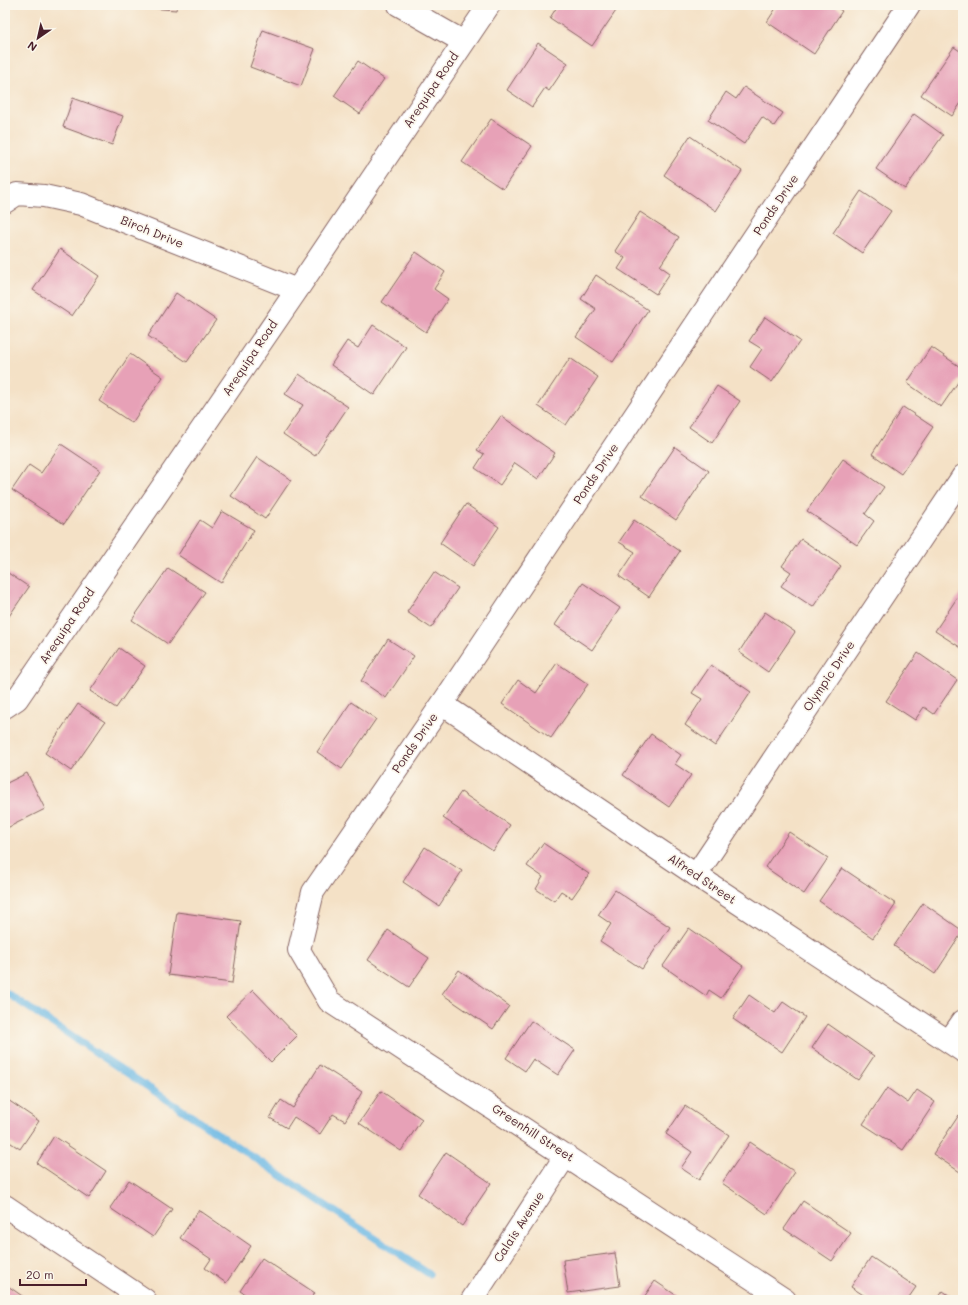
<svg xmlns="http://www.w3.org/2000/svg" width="968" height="1305" font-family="Mali,sans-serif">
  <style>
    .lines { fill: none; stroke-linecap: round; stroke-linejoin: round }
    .stream { stroke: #6ab8e4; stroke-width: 7 }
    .building { fill: #e7a1b7 }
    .minor-casing { stroke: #866361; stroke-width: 24 }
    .minor { stroke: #fff; stroke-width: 22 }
    .labels { text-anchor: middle; stroke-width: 3.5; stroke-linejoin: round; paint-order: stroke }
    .street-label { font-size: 12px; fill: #4a1f2b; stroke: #fbf7ec }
  </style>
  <rect width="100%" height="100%" fill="#fbf7ec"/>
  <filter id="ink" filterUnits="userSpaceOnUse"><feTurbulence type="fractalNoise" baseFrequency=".025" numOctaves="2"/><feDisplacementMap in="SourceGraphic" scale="8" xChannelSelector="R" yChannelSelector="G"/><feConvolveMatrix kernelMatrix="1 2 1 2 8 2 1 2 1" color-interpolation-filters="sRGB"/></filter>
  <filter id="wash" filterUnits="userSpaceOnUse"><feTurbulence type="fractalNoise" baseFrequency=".012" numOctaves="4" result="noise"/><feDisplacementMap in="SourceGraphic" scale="16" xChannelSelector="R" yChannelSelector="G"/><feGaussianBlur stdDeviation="0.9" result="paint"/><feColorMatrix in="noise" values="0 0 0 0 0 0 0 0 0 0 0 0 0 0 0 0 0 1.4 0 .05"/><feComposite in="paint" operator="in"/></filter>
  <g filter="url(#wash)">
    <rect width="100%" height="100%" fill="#f4e1c6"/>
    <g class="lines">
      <path class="stream" d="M5,992l424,282"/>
    </g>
    <g id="blocks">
      <path class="building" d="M110,5h67l-1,5z
        M558,5h62l-28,41 -42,-28z
        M778,5h55l9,6 -28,43 -47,-32z
        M263,30l52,19 -14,37 -51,-19z
        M538,43l30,20 -19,28 -4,-3 -13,19 -25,-17z
        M954,47l9,6v47l-11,16 -31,-21z
        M358,61l26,18 -24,35 -26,-18z
        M744,87l39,26 -9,13 -12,-9 -18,27 -36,-24 18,-28 10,7z
        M73,98l50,18 -11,29 -49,-18z
        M914,114l29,21 -38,54 -29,-20z
        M491,119l41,27 -29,43 -41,-27z
        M690,136l52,35 -26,40 -52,-36z
        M861,191l30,20 -29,42 -29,-20z
        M640,212l39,25 -19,29 10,7 -14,21 -38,-25 7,-11 -10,-7z
        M60,249l39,27 -27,40 -39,-26z
        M416,252l29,20 -11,17 14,10 -22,33 -44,-30z
        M596,275l52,35 -35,52 -37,-25 20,-28 -15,-10z
        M176,293l40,27 -29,42 -39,-26z
        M765,317l35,24 -28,41 -22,-15 12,-18 -13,-8z
        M373,325l33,22 -32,48 -43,-30 16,-24 11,7z
        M931,347l32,22v6l-22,32 -34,-24z
        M130,354l33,23 -31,46 -33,-22z
        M570,358l28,19 -32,48 -28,-19z
        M299,374l49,33 -33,49 -32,-22 20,-29 -18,-11z
        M717,386l23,15 -28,42 -23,-16z
        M903,407l30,20 -32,47 -29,-20z
        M501,416l54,37 -17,26 -23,-16 -15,22 -25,-17 9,-14 -7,-4z
        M61,444l39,26 -36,54 -52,-34 17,-25 12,8z
        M675,447l34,24 -33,49 -34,-24z
        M257,457l34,23 -26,39 -34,-23z
        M843,459l41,28 -19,27 9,7 -17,24 -50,-34z
        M466,504l33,23 -26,39 -33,-23z
        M222,511l32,19 -33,53 -43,-28 22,-35 12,8z
        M634,520l46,31 -31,46 -30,-21 16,-24 -16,-10z
        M801,539l40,27 -28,41 -32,-21 10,-14 -9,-6z
        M168,568l37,24 -37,52 -36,-24z
        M5,571l24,16 -24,35z
        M434,572l24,16 -27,40 -24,-16z
        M583,583l37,25 -28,42 -37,-25z
        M963,589v60l-28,-18z
        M765,612l30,20 -27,40 -29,-20z
        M388,639l26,17 -28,42 -25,-17z
        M119,648l26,18 -29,42 -26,-17z
        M918,653l39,27 -23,34 -10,-7 -9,13 -29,-19z
        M557,663l31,21 -37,54 -49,-34 16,-24 18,13z
        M711,665l40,27 -36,54 -30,-21 17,-26 -10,-6z
        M351,702l25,17 -34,50 -25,-17z
        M78,704l27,18 -34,49 -26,-18z
        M651,734l30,21 -6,9 16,11 -22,32 -46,-32z
        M27,773l18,36 -40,20v-49l2,3z
        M461,792l49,33 -17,26 -50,-33z
        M789,832l39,26 -24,36 -39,-27z
        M543,843l46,31 -17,24 -11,-7 -7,10 -18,-12 7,-12 -16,-11z
        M425,847l37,24 -23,35 -36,-24z
        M842,868l54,36 -23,34 -54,-37z
        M615,890l55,37 -28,42 -42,-28 11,-17 -13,-9z
        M923,903l40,28 -28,43 -41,-28z
        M177,912l64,9 -9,62 -64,-8z
        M689,928l54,38 -22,32 -12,-8 -3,6 -43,-30z
        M388,930l41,28 -20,29 -41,-27z
        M459,970l50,36 -16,23 -51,-35z
        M253,990l44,46 -26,26 -45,-46z
        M749,995l26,18 8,-11 22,15 -23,35 -49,-33z
        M531,1021l44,29 -17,25 -25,-16 -8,12 -19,-13z
        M828,1024l46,32 -16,24 -46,-32z
        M320,1065l42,27 -17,29 -12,-7 -13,20 -26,-17 -7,11 -17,-10 11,-18 12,8z
        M887,1088l21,15 9,-13 18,12 -32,48 -40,-26z
        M381,1091l41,28 -21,32 -42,-28z
        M5,1098l34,23 -19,28 -15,-10z
        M685,1106l44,29 -30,45 -18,-12 11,-16 -26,-18z
        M959,1115l4,3v50l-3,4 -27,-18z
        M54,1136l52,35 -17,27 -52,-35z
        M750,1142l45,30 -28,42 -45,-31z
        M446,1152l45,31 -29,43 -44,-32z
        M129,1180l43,29 -19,28 -43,-29z
        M803,1201l48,32 -19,28 -48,-32z
        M199,1210l52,36 -25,37 -21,-15 6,-9 -31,-21z
        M615,1253l5,33 -52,7 -5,-33z
        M871,1257l45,30 -9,13h-36l-20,-13z
        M262,1258l53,35 -5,7h-56l-14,-9z
        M655,1281l28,19h-41z
        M5,1284l23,16h-23z
        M943,1291l13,9h-19z"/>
    </g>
  </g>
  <g filter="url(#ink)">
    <use href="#blocks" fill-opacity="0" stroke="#866361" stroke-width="1"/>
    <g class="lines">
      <defs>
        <path id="minor" d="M399,5l65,37
          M5,202l12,-8 27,2 37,8 216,86
          M442,704l254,171 267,176
          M5,707l12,-8 280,-409 192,-285
          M696,875l267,-399
          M949,1041l14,-20
          M5,1206l140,94
          M472,1300l94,-145
          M785,1300l-456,-299 -30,-51 14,-58 129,-188 467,-699"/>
      </defs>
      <use href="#minor" class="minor-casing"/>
      <use href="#minor" class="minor"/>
    </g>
  </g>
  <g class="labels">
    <g class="street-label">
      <text transform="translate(431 90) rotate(-56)" y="4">Arequipa Road</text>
      <text transform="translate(776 205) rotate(-56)" y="4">Ponds Drive</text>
      <text transform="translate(152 232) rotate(22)" y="4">Birch Drive</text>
      <text transform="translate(250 358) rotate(-56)" y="4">Arequipa Road</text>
      <text transform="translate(596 474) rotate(-56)" y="4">Ponds Drive</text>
      <text transform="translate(67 626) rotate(-56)" y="4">Arequipa Road</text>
      <text transform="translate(829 676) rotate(-56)" y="4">Olympic Drive</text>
      <text transform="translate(415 743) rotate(-55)" y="4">Ponds Drive</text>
      <text transform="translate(702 879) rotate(34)" y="4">Alfred Street</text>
      <text transform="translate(533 1133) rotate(33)" y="4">Greenhill Street</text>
      <text transform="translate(519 1227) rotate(-57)" y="4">Calais Avenue</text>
    </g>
  </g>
  <rect width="968" height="1305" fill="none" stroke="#fbf7ec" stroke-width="20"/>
  <g transform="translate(38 38) rotate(214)" stroke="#fbf7ec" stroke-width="3" paint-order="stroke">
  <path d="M0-3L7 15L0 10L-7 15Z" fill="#4a1f2b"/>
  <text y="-6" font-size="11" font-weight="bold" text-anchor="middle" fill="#4a1f2b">N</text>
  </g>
  <path d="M20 1279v6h66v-6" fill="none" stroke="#4a1f2b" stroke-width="2"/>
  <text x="26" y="1279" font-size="12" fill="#4a1f2b" stroke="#fbf7ec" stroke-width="3" paint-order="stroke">20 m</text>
</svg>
